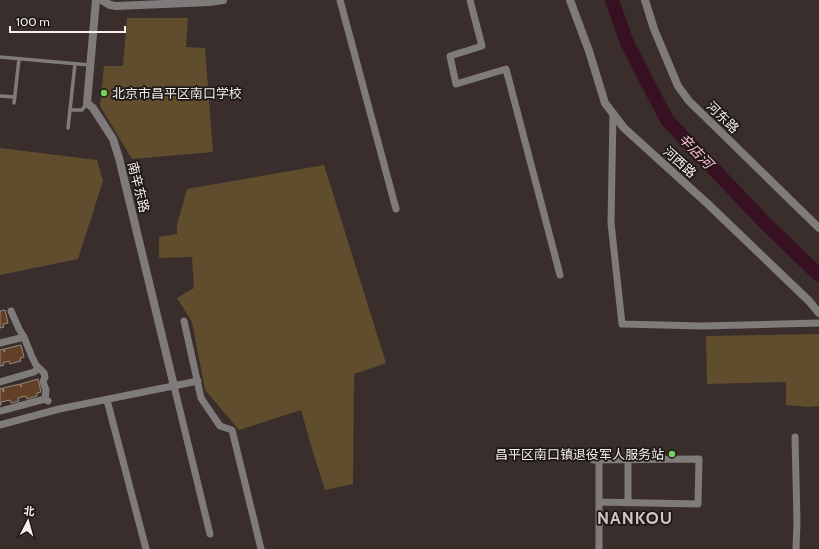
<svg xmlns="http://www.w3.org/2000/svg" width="819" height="549" font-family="Cabin,'Noto Sans SC',sans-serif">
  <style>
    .green { fill: #604d2e }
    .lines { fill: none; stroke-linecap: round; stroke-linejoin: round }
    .river { stroke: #371121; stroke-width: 14 }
    .building { fill: #634025; stroke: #948a83 }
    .service { stroke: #807b7b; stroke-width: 3.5 }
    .minor { stroke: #807b7b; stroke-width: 7 }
    .tertiary { stroke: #807b7b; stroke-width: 8 }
    .poi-dot { fill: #75d25b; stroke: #1c1816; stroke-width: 1.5 }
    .labels { text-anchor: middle; stroke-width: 3.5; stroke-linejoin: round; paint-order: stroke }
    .poi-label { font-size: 13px; fill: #f5eeec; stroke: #1c1816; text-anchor: start }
    .street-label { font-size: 13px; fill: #f5eeec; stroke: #1c1816 }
    .water-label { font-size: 14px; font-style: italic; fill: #fdbfd4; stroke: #1c1816 }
    .district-label { font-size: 17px; font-weight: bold; letter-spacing: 1px; fill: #d2c5c1; stroke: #1c1816 }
  </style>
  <rect width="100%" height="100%" fill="#392e2b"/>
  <path class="green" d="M127,18h61l-2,29 19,1 8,104 -81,7 -32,-53 4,-40h19z
    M0,148l97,12 6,21 -25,78 -78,16z
    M324,165l62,198 -32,11 -1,110 -28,6 -12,-38 -12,-42 -62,20 -34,-40 -13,-68 -15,-24 17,-10 -2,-31 -33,1v-21l18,-3v-9l10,-36z
    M819,334v72l-10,1 -23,-2v-23l-79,2 -1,-48z"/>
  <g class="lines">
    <path class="river" d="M612,0l15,43 40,77 99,104 53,51"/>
  </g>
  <path class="building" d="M5,310l3,13 -5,1 1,3 -4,1v-17z
    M21,345l3,12 -4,1 1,3 -11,3 -1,-3 -6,2 1,2 -4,1v-16l3,-1 1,3h1l-1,-3z
    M38,379l3,13 -4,1v3l-10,3 -1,-3 -8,2 1,3 -8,2 -1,-3 -9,2v3h-1v-16l2,-1 1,4h1l-1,-4 17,-4 1,3v-3z"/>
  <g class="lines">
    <path class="service" d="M0,57l90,8
      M0,96l15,1
      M14,103l5,-44
      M70,110h12l5,-7
      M68,128l7,-64"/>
    <path class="minor" d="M340,0l56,209
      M470,0l12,46 -32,10 6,28 50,-15 54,206
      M613,114l-2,109 11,101 80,2 117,-3
      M11,311l8,18 5,8 8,20 4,8 8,8 1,4 -2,5 3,8 -1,9 3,2
      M184,321l17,77 19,28 12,4 29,119
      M0,343l24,-6
      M0,382l34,-10 5,-4
      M174,386l36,148
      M107,400l39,149
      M0,411l45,-12
      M0,425l59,-16 139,-28
      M795,437l2,85 -1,27
      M593,460l106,-1 -1,45 -99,-2
      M628,460v43
      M599,549v-89"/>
    <path class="tertiary" d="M96,0l-9,103 6,5 20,31 6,19 55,228
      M102,0l8,5 6,1 94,-4 13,-2
      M570,0l19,51 16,52 19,25 85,77 100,96 10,12
      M645,0l9,29 24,57 11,15 130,127"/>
  </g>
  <g class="poi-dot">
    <circle cx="104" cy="93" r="4"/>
    <circle cx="672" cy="454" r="4"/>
  </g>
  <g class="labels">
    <g class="poi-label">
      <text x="112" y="98">北京市昌平区南口学校</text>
      <text x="664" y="459" text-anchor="end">昌平区南口镇退役军人服务站</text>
    </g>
    <g class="street-label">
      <text transform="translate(723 117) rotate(44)" y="5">河东路</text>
      <text transform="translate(680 162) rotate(42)" y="5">河西路</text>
      <text transform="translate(139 187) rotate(76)" y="5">南辛东路</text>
    </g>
    <g class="water-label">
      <text transform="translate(696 151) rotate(46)" y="5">辛店河</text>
    </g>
    <g class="district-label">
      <text x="635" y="524">NANKOU</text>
    </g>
  </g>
  <g transform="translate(28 521) rotate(6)" stroke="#1c1816" stroke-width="3" paint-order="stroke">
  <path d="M0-3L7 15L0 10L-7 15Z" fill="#f5eeec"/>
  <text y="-6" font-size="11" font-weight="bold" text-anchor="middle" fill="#f5eeec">北</text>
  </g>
  <path d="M10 26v6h115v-6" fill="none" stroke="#f5eeec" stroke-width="2"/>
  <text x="16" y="26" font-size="12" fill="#f5eeec" stroke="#1c1816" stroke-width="3" paint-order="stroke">100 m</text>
</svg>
